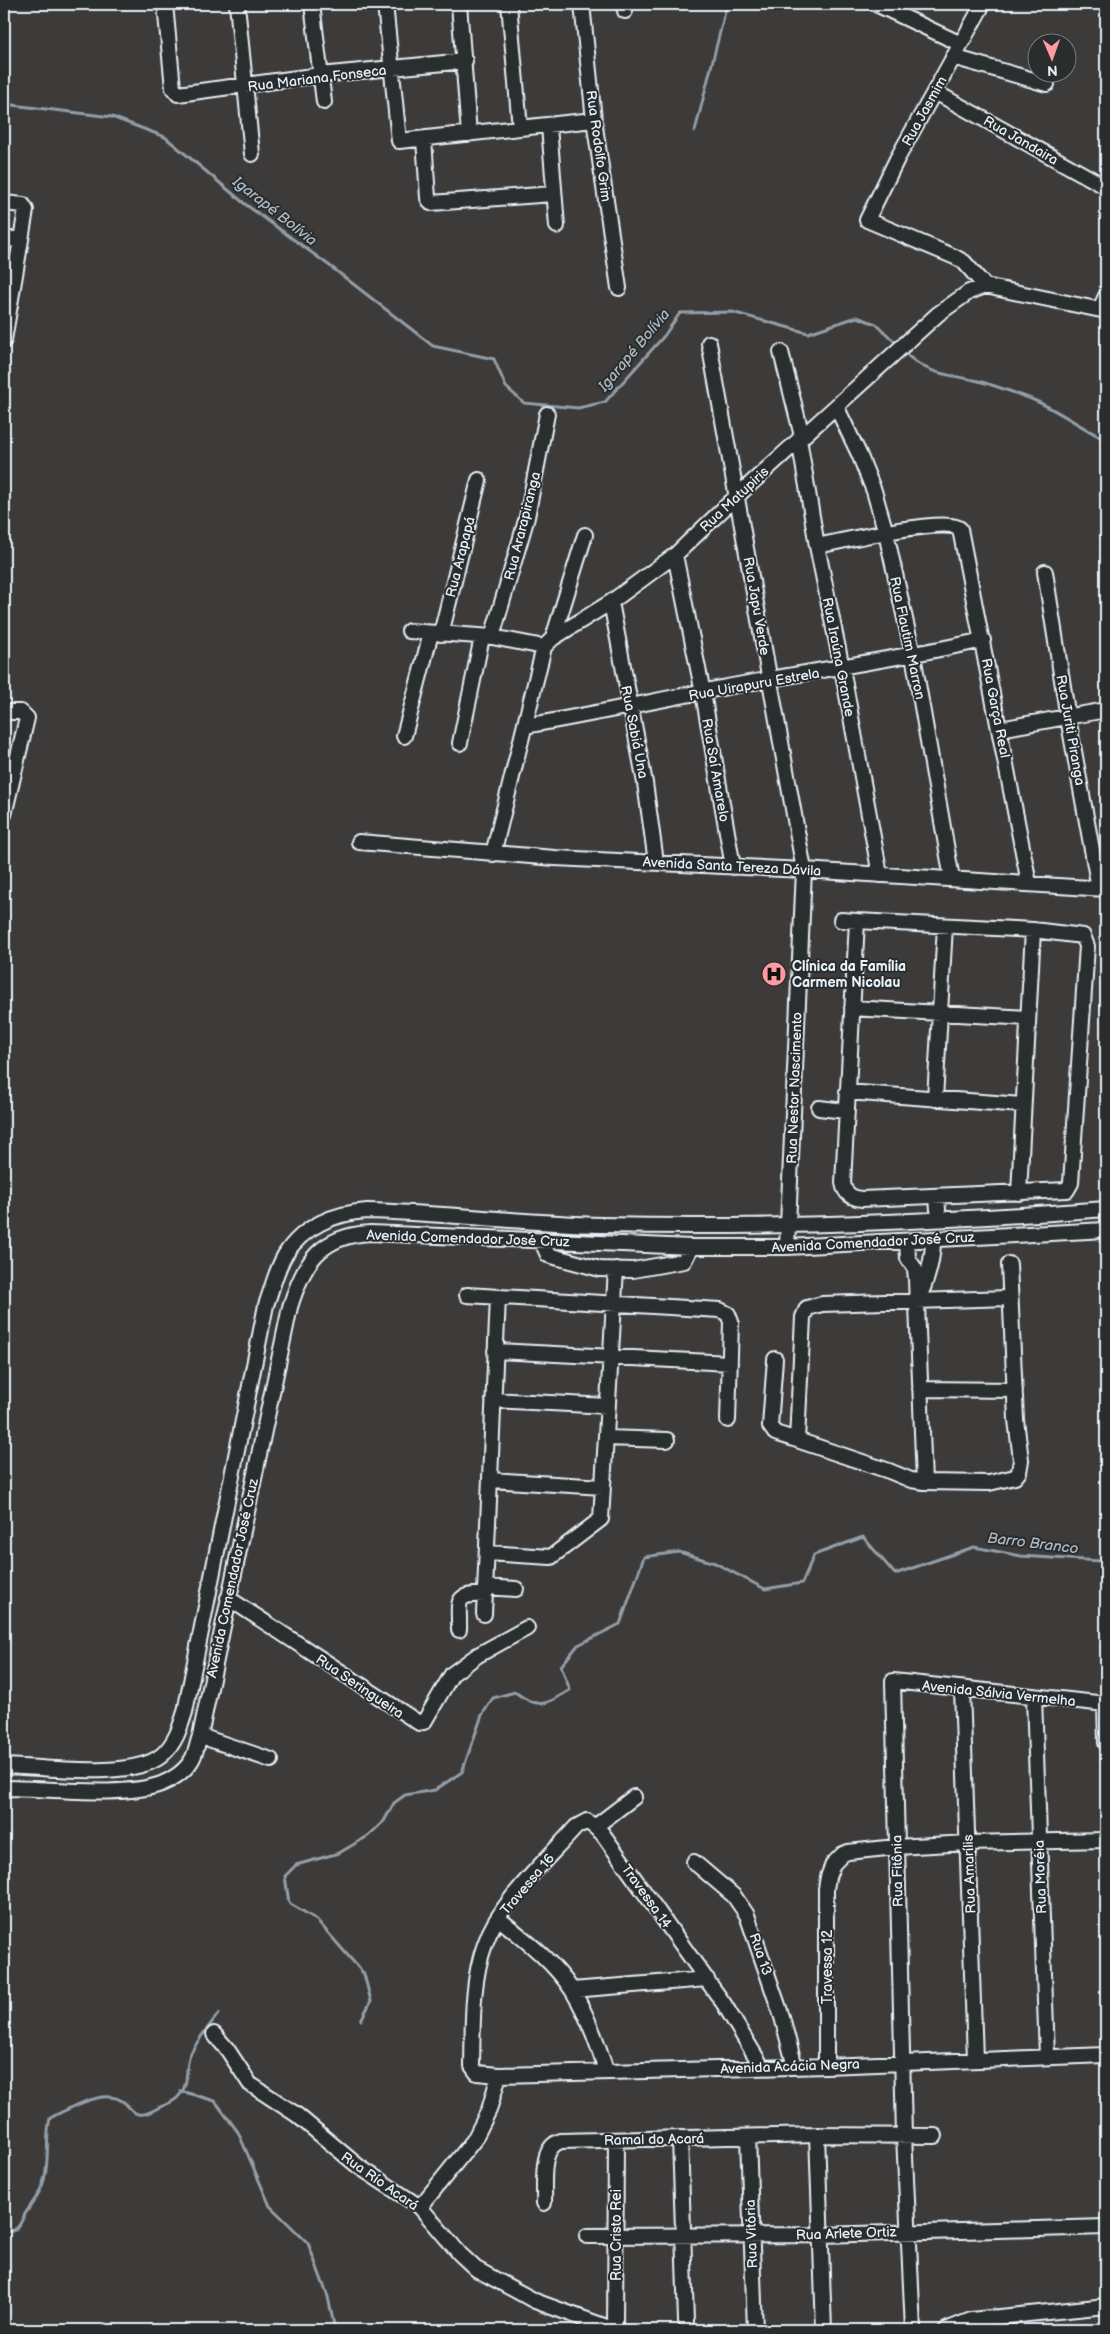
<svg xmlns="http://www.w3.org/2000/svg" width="1110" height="2334" font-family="'Balsamiq Sans',sans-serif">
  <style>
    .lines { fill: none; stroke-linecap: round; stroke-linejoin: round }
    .stream { stroke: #919fa9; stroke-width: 3 }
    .minor-casing { stroke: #e8f1f8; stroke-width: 18 }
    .minor { stroke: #2a2d2e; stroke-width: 14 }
    .labels { text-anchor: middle; stroke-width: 4; stroke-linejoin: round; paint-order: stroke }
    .street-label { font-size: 14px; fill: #e8f1f8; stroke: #2a2d2e }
    .poi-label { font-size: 14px; font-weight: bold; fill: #e8f1f8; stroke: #2a2d2e; text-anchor: start }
    .water-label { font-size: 15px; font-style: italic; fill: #aebac3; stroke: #2a2d2e }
  </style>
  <rect width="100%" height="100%" fill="#3d3a3a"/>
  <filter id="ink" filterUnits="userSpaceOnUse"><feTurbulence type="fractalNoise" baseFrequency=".02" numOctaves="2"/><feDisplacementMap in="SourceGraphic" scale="10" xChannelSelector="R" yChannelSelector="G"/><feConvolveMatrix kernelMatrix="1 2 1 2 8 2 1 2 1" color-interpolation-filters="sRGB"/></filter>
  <g filter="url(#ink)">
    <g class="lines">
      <path class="stream" d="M4,104l108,13 53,20 80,67 85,62 103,80 61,13 12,28 18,16 54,5 27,-6 59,-66 16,-23 52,-1 76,21 49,-16 19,7 22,21
        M695,131l32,-127
        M902,350c23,24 42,24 72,30 18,4 37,12 55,18 26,10 51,29 77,42
        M1106,1499l-3,9 3,14
        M361,2020l10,-19 -7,-27 -48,-55 -27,-16 -4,-27 11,-11 43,-12 29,-17 16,-15 10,-18 11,-8 30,-5 27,-18 20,-57 11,-17 22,-6c24,18 30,13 55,-2l-9,-24 17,-21 42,-21 24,-67 35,-5 36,11 50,26 37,-6 12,-28 49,-18 32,37 79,-27 47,9 79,5 6,-21
        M181,2091l34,10 23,31 32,74 38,37 20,54 7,33
        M4,2231c13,3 16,-7 21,-17 7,-11 16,-21 19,-34 6,-20 1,-42 6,-62 14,-7 45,-24 61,-21 25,3 15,30 49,10 5,-2 13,-5 17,-9 14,-14 7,-29 13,-43 6,-14 19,-28 28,-41"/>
      <defs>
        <path id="minor" d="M165,4l8,84 5,6 142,-19 145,-14
          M237,4l15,150
          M312,4l12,98
          M385,4l14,137 195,-21
          M459,4l10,130
          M509,4l11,124
          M582,4l12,116 25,168
          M624,4l1,7
          M876,4l85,40
          M983,4l-86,155 -30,61 88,37 9,5 21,24
          M953,57l94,27
          M935,92l171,95
          M549,126l8,100
          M424,139l4,59 3,5 122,-9
          M4,203l19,2 3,5 -22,130
          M4,240l17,-2
          M1100,309l6,-13
          M709,343l95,527 -17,377
          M781,352l21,84
          M836,406l23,48 15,37 12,42 27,122 39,224
          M799,439l18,107 25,122 38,207
          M817,546c21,-4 132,-30 143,-17l69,354
          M675,555l28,138 30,174
          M1045,572l23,146 31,170
          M611,602l34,181 11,79
          M409,631l83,6 52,10
          M441,634l38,-154
          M492,637l35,-120 20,-103
          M553,638l32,-103
          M4,712h17l6,6 -23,97
          M525,726c82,-14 164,-33 246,-47 71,-13 142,-23 212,-39
          M1000,729l106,-19
          M404,736l27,-103
          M460,743l22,-106
          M359,842l196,16 249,12 302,19
          M493,854l51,-207 9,-9 58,-36 64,-47 62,-59 201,-182 31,-22 16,-6 121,25
          M841,920l16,1
          M857,921l176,9 50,6 4,10 -16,237 -4,7 -205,9c-11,-1 -17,-5 -19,-16z
          M852,1008l175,10
          M847,1092l175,13
          M935,1099l10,-173
          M819,1108l26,3
          M1019,1193l14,-263
          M937,1196l1,14
          M907,1241l1,17 7,11 1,10 8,203
          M542,1242l6,13 52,14 33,1 51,-9 7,-14
          M1009,1264l7,156 5,40 -2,12 -4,5 -26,6 -65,-1 -13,-2 -22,-9 -92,-31 6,-123 4,-9 15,-4 187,-6
          M467,1295l253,15 8,4 3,8 -3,98
          M917,1300c10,-17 16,-41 16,-60
          M495,1351l235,12
          M775,1359l-5,67 5,7 22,7
          M920,1389l95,1
          M493,1400l115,6
          M606,1438l61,2
          M490,1480l113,7
          M487,1553l64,4 50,-38 15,-250
          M485,1587l31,2
          M228,1598l191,125 5,-1 28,-48 26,-19 49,-27
          M484,1614l14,-317
          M459,1630c1,-27 -7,-37 26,-35
          M962,1689l13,370
          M1034,1698l13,358
          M1105,1704l1,39
          M200,1736l71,24
          M4,1766c37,1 130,14 158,-11 13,-11 18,-27 23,-43l81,-407c6,-16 10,-35 19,-50 18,-29 50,-42 82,-44 78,2 156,12 234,14 168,4 337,-3 505,-16
          M4,1788c43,0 118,10 157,-4 11,-4 24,-13 30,-23 5,-7 6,-17 9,-25l90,-429c14,-45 30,-71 80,-74l321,14h96l319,-17
          M596,1826l38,-29
          M694,1862l40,34 13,19 35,102 13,50
          M498,1918c26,21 56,44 74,72 15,24 26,54 34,81
          M572,1990l135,-11
          M214,2034l13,15 23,35 47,31 61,51 62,41 40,47 16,15 59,32 80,29 1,-190
          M826,2066v-177l2,-12 5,-13 10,-10 5,-2 48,-5 72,-4 138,-3
          M762,2067l-38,-63 -122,-171 -15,-12 -11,6c-31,35 -76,74 -91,117 -14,38 -12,82 -13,122l5,7 22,2 327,-9 280,-11
          M817,2135l7,195
          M748,2137l7,193
          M680,2138l6,183
          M544,2203c1,-19 -5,-56 17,-62l256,-6 118,1
          M420,2207l54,-67 15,-30 10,-35
          M587,2236l233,-1 286,-8
          M913,2330l-9,-195 -11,-454 213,23
          M946,2330l25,-10 135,-14"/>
      </defs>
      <use href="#minor" class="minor-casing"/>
      <use href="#minor" class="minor"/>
    </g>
  </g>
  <defs>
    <symbol id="hospital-disc" viewBox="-11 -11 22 22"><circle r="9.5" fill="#ff9aa2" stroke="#2a2d2e"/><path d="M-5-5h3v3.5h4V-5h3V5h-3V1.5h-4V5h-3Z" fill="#111"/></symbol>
  </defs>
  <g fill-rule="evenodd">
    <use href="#hospital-disc" x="760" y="960" width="28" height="28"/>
  </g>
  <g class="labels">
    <g class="street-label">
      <text transform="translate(317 78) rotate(-7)" y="5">Rua Mariana Fonseca</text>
      <text transform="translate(924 111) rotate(-61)" y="5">Rua Jasmim</text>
      <text transform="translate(1021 140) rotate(30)" y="5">Rua Jandaira</text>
      <text transform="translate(599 146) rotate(82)" y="5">Rua Rodolfo Grim</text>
      <text transform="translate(734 499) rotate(-43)" y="5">Rua Matupiris</text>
      <text transform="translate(522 526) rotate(-76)" y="5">Rua Ararapiranga</text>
      <text transform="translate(460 557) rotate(-76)" y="5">Rua Arapapá</text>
      <text transform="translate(757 606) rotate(80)" y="5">Rua Japu Verde</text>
      <text transform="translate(908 638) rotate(78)" y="5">Rua Flautim Marron</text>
      <text transform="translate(839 657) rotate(79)" y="5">Rua Iraúna Grande</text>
      <text transform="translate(754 684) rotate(-10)" y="5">Rua Uirapuru Estrela</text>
      <text transform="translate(996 708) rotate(79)" y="5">Rua Garça Real</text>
      <text transform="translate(1071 730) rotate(80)" y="5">Rua Juriti Piranga</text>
      <text transform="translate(635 732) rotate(79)" y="5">Rua Sabiá Una</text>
      <text transform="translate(716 770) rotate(80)" y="5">Rua Saí Amarelo</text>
      <text transform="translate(732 866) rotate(3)" y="5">Avenida Santa Tereza Dávila</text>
      <text transform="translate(794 1088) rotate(-88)" y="5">Rua Nestor Nascimento</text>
      <text transform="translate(468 1238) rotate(2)" y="5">Avenida Comendador José Cruz</text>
      <text transform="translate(873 1242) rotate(-3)" y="5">Avenida Comendador José Cruz</text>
      <text transform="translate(232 1578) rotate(-78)" y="5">Avenida Comendador José Cruz</text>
      <text transform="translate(360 1686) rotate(34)" y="5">Rua Seringueira</text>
      <text transform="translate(999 1693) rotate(6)" y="5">Avenida Sálvia Vermelha</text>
      <text transform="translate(897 1871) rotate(-91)" y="5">Rua Fitônia</text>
      <text transform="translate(969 1874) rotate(-92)" y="5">Rua Amarílis</text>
      <text transform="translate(1040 1877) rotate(-92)" y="5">Rua Moréia</text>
      <text transform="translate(527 1884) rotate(-50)" y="5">Travessa 16</text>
      <text transform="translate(647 1896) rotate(54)" y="5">Travessa 14</text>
      <text transform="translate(761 1954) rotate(71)" y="5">Rua 13</text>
      <text transform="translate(827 1967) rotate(-90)" y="5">Travessa 12</text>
      <text transform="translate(790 2066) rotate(-2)" y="5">Avenida Acácia Negra</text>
      <text transform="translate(654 2139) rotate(-1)" y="5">Ramal do Acará</text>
      <text transform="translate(380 2181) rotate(35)" y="5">Rua Río Acará</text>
      <text transform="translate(846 2233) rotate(-2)" y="5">Rua Arlete Ortiz</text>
      <text transform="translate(751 2234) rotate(-92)" y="5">Rua Vitória</text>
      <text transform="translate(616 2235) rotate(-90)" y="5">Rua Cristo Rei</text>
    </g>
    <g class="poi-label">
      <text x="792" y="971">Clínica da Família<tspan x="792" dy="16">Carmem Nicolau</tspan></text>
    </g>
    <g class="water-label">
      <text transform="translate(275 211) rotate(38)" y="5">Igarapé Bolívia</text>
      <text transform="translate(634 350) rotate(-50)" y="5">Igarapé Bolívia</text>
      <text transform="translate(1033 1543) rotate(7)" y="5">Barro Branco</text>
    </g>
  </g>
  <rect width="1110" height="2334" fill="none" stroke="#2a2d2e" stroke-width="20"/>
  <rect x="10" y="10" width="1090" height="2314" fill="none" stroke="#e8f1f8" stroke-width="2" filter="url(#ink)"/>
  <g transform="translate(1052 58) rotate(178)"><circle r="24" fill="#2a2d2e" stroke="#767b7f"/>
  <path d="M0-4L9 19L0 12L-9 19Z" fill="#ff9aa2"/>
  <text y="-8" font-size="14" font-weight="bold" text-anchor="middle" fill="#e8f1f8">N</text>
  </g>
</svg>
